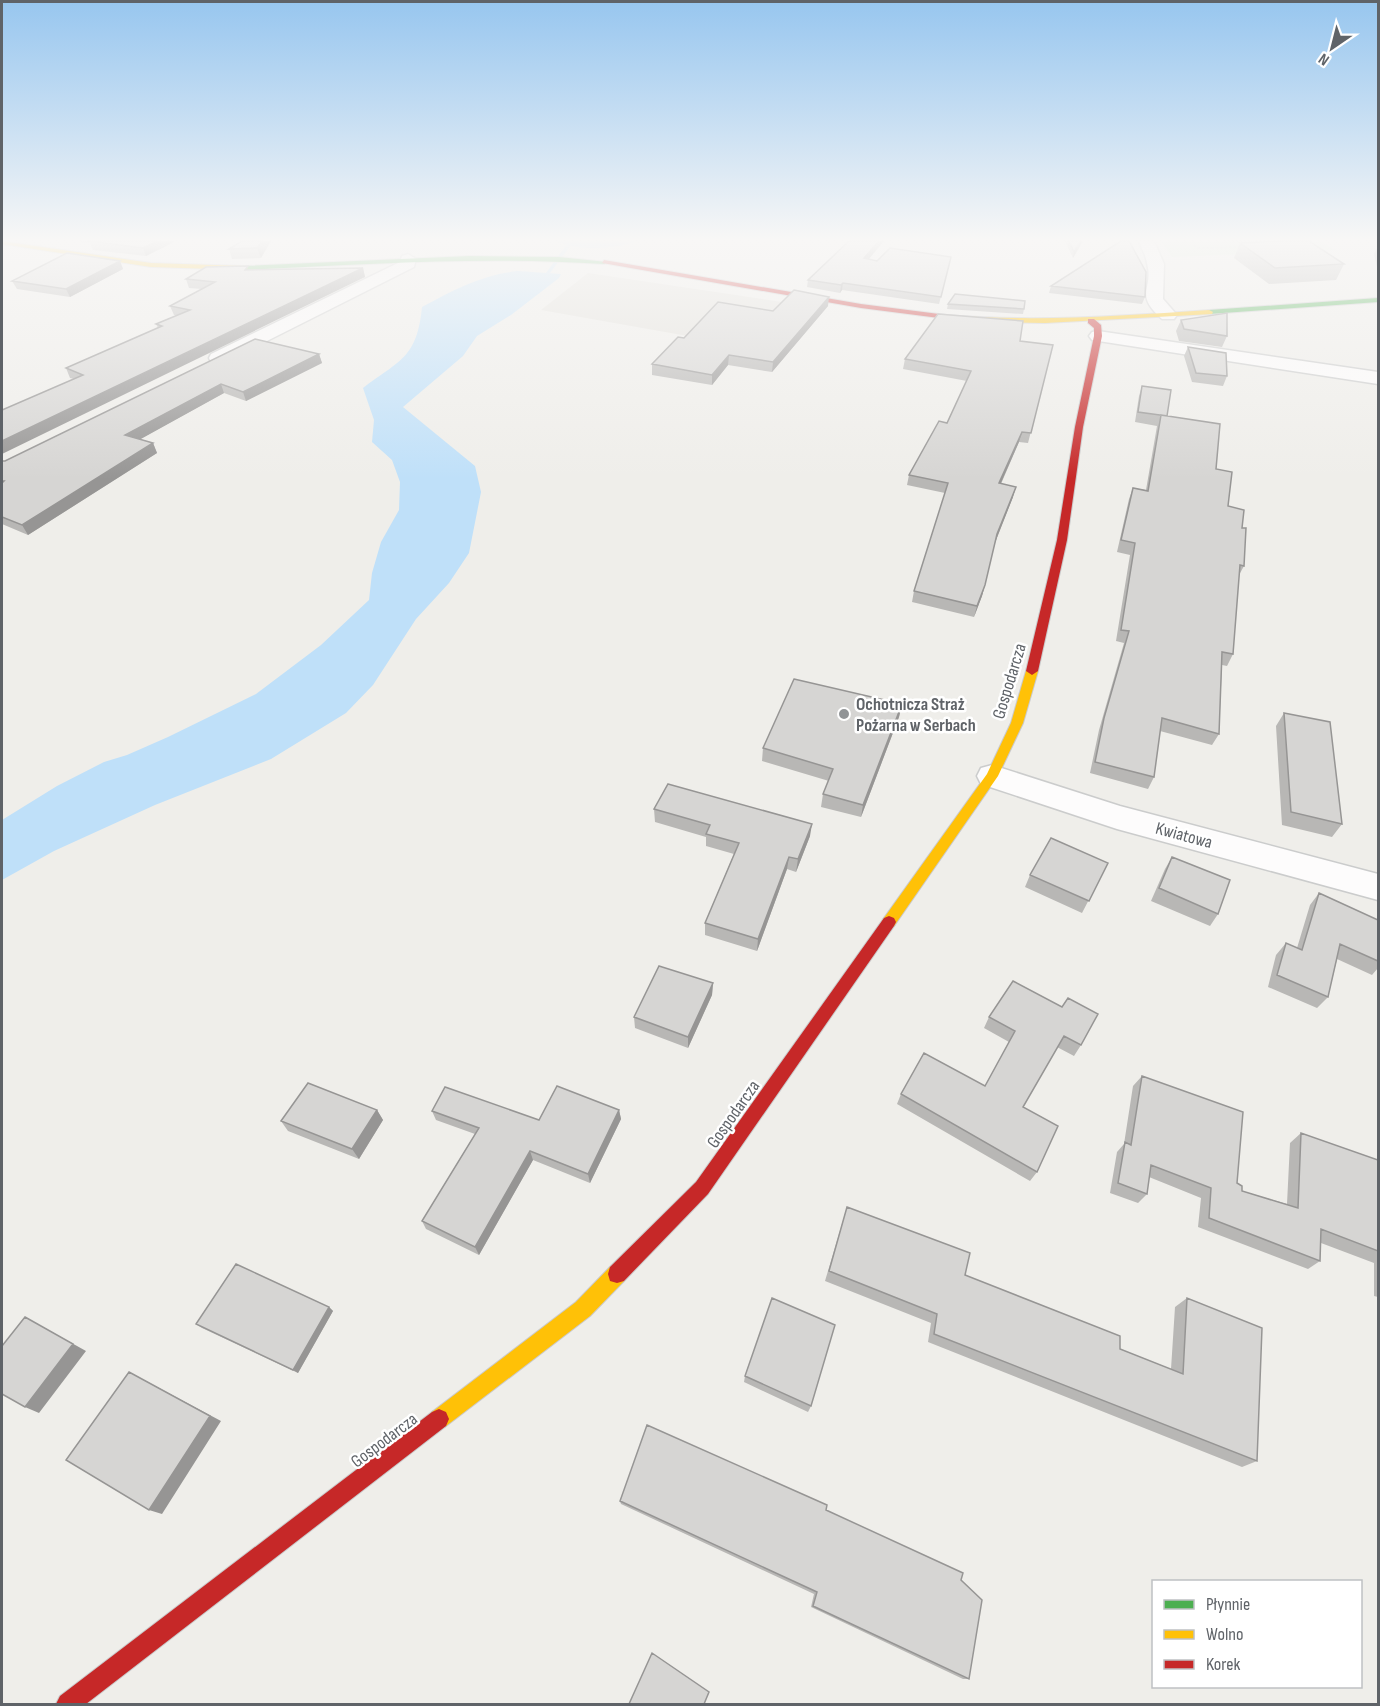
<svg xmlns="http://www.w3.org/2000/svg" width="1380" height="1706" font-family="'Sofia Sans Condensed',sans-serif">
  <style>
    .education { fill: #e2e0da }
    .green { fill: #d8ebd6 }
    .water { fill: #bfe0f9 }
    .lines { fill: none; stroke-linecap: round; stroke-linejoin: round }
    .stream { fill: #bfe0f9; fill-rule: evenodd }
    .street-casing { stroke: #cbcccc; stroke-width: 3 }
    .fast-casing { stroke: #cacacb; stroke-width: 2 }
    .slow-casing { stroke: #cacacb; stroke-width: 2 }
    .jam-casing { stroke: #cacacb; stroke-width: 2 }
    .path { stroke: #cacfcc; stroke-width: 2; stroke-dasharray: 3 1.5; stroke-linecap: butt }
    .street { fill: #fdfcfc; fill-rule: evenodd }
    .fast { fill: #4caf50; fill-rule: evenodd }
    .slow { fill: #ffc107; fill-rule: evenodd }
    .jam { fill: #c62828; fill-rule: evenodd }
    .wall { fill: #b8b7b5 }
    .shaded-wall { fill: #969594 }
    .building { fill: #d6d5d3; stroke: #969594; stroke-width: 1.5 }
    .poi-dot { fill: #919496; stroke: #fff; stroke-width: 2 }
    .labels { text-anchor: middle; stroke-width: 5; stroke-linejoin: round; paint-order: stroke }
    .street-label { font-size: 18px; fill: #5f6368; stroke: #fff }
    .poi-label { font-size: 18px; font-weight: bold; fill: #5f6368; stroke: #fff; text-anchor: start }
  </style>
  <rect width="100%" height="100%" fill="#efeeea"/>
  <path class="education" d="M588,273l194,29 -38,44 -203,-36z"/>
  <path class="green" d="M1161,241h159l16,9 -164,7z"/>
  <path class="water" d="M558,241h77c-13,8 -65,10 -77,0z
    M518,271l43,3 -2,4 -48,37 -34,21 -14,20 -60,51 72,59 6,26 -12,61 -20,30 -33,36 -43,66 -27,28 -75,46 -116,46 -101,46 -52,29v-60l55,-34 47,-24 23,-7 41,-18 88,-43 65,-49 48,-45 3,-27 9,-31 18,-32 1,-28 -8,-22 -20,-18 2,-22 -11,-32c37,-28 54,-30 59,-81 32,-17 59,-32 96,-36z"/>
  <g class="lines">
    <path class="stream" d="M567,244l4,1 -21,28h-4z"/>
    <defs>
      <path id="street" d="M1139,241h15l10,23 -1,35 14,16 -3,4h-12c-29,-26 -8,-29 -15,-56 -1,-8 -6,-15 -8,-22z
        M408,254l8,5 -2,8 -189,95h-14l-2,-4 2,-4 189,-92 2,-6z
        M1098,331l280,41v12l-286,-44 -3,-4 3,-4z
        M992,765l128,41 258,68v26l-261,-71 -136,-45 -4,-8 4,-8z"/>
      <path id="fast" d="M469,256l90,1 48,5 -3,2c-120,-8 -239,0 -359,6l-3,-2 3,-2z
        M1378,298v4l-169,12 -4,-2 4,-2z"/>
      <path id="slow" d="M2,241l149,22 94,3 3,2 -3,2 -94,-3 -149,-23z
        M1209,310l4,2 -1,2 -167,9 -65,-1 -37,-5 4,-2c88,7 174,1 262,-5z
        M1032,667l6,4 -15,52 -25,53 -104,150 -5,2 -5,-2 -2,-4 2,-4 103,-144 24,-51 15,-52z
        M617,1265l7,2 2,7 -2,7 -34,35 -144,110 -7,3 -7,-3 -3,-7 3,-7 144,-110 34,-35z"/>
      <path id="jam" d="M604,260l257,44 86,11 4,2 -4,2 -86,-11 -259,-45z
        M1088,319h6l7,6 1,11 -19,91 -16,113 -29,131 -6,4 -6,-4 31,-131 18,-113 19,-91v-8l-6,-5z
        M889,916l5,2 2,4 -2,4 -186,268 -84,87 -7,2 -7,-2 -2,-7 2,-7 86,-85 188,-264z
        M439,1409l7,3 3,7 -3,7 -360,278h-30l4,-8 372,-284z"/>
    </defs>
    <use href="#street" class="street-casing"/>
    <use href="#fast" class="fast-casing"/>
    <use href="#slow" class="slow-casing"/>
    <use href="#jam" class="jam-casing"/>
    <path class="path" d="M1222,241h43
      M1194,245l3,3 45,-1"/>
    <use href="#street" class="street"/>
    <use href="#fast" class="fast"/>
    <use href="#slow" class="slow"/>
    <use href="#jam" class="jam"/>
  </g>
  <path class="wall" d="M76,241h100l-30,15 -53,-6 -3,-7z
    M242,241h29l-10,17 -29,1 -3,-10z
    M1065,241h18l-10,17z
    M1240,243l104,21 -8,16 -67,4 -35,-26z
    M1378,246v25l-4,-17z
    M868,259l9,2 72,4 -10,39 -97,-14 -2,3 -33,-6 1,-7z
    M120,261l3,8 -53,28 -53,-8 -5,-8z
    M363,268l2,9 -291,102 -4,-1 -4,-10 92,-40 -2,-4 21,-9h-3l-4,-9 32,-17 -13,-1 -3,-9 63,-9z
    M1051,286l94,11 -3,7 -93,-11z
    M948,304l76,5 -1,5 -76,-5z
    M828,306l-56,66 -44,-7 -16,20 -60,-10v-11l32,-26 89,-27z
    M1181,320l46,16 -5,11 -43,-6 -3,-10z
    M255,339l64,15 3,9 -76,38 -22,-8 -84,46 13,4 4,10 -129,82 -26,-11v-63h3z
    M1020,341l33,4 -25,98 -9,-1 -18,42 12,13 -18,46 -13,53 -8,21 -62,-15 2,-11 31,-98 -38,-8 2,-10 38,-52 20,-42 -64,-12 2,-10z
    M1188,347l39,29 -4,10 -31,-4 -8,-26z
    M1142,386l25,30 49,53 12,37 14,22 2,38 -5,9 -6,79 -6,12 -5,-1 -3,69 -7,11 -52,-14 -6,46 -6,12 -58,-16 9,-43 25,-87 -8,-2 14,-86 -13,-3 12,-53 4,-11 13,2 11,-64 -22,-4 4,-26z
    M902,704l-3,13 -38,100 -40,-10 2,-13 6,-13 -67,-20 1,-13z
    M1284,713l58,111 -10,13 -50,-12 -6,-99z
    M654,809l156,27 -14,36 -9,-3 -30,82 -52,-16v-12l29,-69 -28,-8v-9l-51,-15z
    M1172,857l46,57 -8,12 -59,-25 14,-32z
    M1108,863l-26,50 -57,-26 5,-12z
    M1319,893l59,27v48l-6,7 -35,-16 -9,38 -11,11 -49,-21 8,-32 10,-12 11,5 13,-43z
    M1013,981l68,64 -7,11 -17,-9 -34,60 14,65 -7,9 -133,-77 4,-10 84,-8 24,-44 -25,-14 5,-11z
    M713,983l-1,12 -24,53 -53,-20 -1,-11z
    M1142,1076l95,107 5,8 45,13 3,-61 11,-10 77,27v137l-4,-1v-33l-53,-20 -1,18 -12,8 -110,-42 3,-29 -52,-21 -2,17 -9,9 -28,-10 7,-41 7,-8 9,-58z
    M377,1110l6,10 -24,39 -71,-28 -7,-10z
    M619,1110l2,9 -31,64 -57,-23 -54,95 -53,-26 -4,-8 53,-87 -39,-14 -4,-9 107,9z
    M847,1207l118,68 155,74 51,20 4,-62 12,-9 70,163 -15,6 -314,-125 3,-19 -106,-42z
    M329,1307l4,4 -35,62 -96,-45 -6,-4z
    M745,1376l66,30 -3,6 -64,-30z
    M620,1501l206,9 135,70 8,99h-6l-152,-72 3,-13 -193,-90z"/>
  <path class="shaded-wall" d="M157,241h19l-30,15 -3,-8z
    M262,241h9l-10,17 -4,-10z
    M879,241h5l-21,25 1,-8z
    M1081,241h2l-10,17 1,-6z
    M120,261l3,8 -53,28 -4,-8z
    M363,268l2,9 -363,177v-13z
    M843,283l-1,7 -2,3 1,-8z
    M829,297l-1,9 -56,66 1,-10z
    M319,354l3,9 -76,38 -3,-9z
    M729,355l-1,10 -16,20v-10z
    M221,384l3,9 -94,52 -5,-10z
    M1022,432l-3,10 -23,52 3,-11z
    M153,443l4,10 -129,82 -6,-10z
    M1016,487l-3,10 -19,48 3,-11z
    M985,585l-3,11 -8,21 3,-11z
    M902,704l-3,13 -38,100 2,-12z
    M812,824l-2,12 -14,36 2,-13z
    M789,857l-2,12 -30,82 1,-12z
    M713,983l-1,12 -24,53v-11z
    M377,1110l6,10 -24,39 -7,-10z
    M619,1110l2,9 -31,64 -2,-9z
    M530,1151l3,9 -54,95 -4,-8z
    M329,1307l4,4 -35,62 -5,-3z
    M25,1317l61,34 -47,62 -14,-6z
    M129,1372l92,49 -59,93 -13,-4z"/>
  <path class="building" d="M89,241h68l-14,7z
    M242,241h20l-5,7 -28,1z
    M849,241h30l-15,17 13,3 13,-13 61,9 -10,40 -98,-14 -2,2 -33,-5z
    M1069,241h12l-7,11z
    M1121,241h8l17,31 -1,25 -94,-11z
    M1284,241h25l35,23 -69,4 -35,-25z
    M67,253l53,8 -54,28 -54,-8z
    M248,266l-3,4 118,-2 -361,173v-31l81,-35 -17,-7 96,-42 -6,-2 34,-14 -20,-4 45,-24 -29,-3 20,-12z
    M794,290l35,7 -56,65 -44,-7 -17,20 -60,-11 26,-27 6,1 34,-36 55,9z
    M955,294l70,7 -1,8 -76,-5z
    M1227,313v23l-43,-7 -3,-9z
    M938,314l85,7 -3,20 33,4 -22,88 -9,-1 -23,51 17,4 -19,47 -12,51 -8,21 -63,-15 34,-108 -39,-8 30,-54 8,2 24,-52 -66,-12z
    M255,339l64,15 -76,38 -22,-8 -96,51 28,8 -131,82 -20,-8v-34l2,-2h-2v-20h3z
    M1188,347l38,6 1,23 -31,-3z
    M1142,386l29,4 -4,26 -29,-4z
    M1161,415l59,9 -4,45 16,3 -4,34 16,4 -2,18h4l-2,38 -4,-1 -7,89 -11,-2 -3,82 -57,-16 -8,59 -59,-15 9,-44 25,-87 -8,-1 14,-87 -14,-3 12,-52 15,3z
    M794,679l108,25 -39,101 -40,-11 10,-25 -70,-21z
    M1284,713l46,9 12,102 -51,-12z
    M668,784l144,40 -14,35 -9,-2 -31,82 -53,-16 34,-80 -33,-9 4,-9 -56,-16z
    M1051,838l57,25 -19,38 -59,-26z
    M1172,857l58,23 -12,34 -59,-26z
    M1319,893l59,27v41l-38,-17 -12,53 -51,-22 9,-32 16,7z
    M659,966l54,17 -25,54 -54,-20z
    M1013,981l49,26 6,-9 30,16 -17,31 -17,-9 -41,71 35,19 -21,46 -136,-78 23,-41 61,33 30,-55 -26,-14z
    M1142,1076l101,36 -6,71 5,3v5l56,17 3,-75 77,27v91l-57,-22 -1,32 -111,-43 2,-30 -60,-23 -4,29 -29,-11 7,-41 6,3z
    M308,1083l69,27 -25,39 -71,-28z
    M557,1086l62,24 -31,64 -58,-23 -55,96 -53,-26 57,-93 -47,-17 13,-24 94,33z
    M847,1207l123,46 -5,22 155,61v13l63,25 4,-76 75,30 -5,133 -323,-127 3,-20 -108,-43z
    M236,1264l93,43 -36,63 -97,-46z
    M772,1298l63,27 -24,81 -66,-30z
    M25,1317l48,27 -48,63 -23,-13v-48z
    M129,1372l81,44 -61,94 -83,-50z
    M647,1425l180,80 -1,5 137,63 -2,7 21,20 -13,79 -156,-73 4,-14 -197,-91z
    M652,1653l57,39 -5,12h-75z"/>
  <linearGradient id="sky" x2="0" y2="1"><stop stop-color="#97c6ef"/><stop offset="0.5" stop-color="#f8f7f6"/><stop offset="1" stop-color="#f8f7f6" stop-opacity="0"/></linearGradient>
  <rect width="1380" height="479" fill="url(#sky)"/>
  <circle class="poi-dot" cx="844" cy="714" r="6"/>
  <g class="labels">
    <g class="street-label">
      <text transform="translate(1009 681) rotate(-73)" y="6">Gospodarcza</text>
      <text transform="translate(1184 835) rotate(15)" y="6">Kwiatowa</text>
      <text transform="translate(733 1114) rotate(-55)" y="6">Gospodarcza</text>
      <text transform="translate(384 1440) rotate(-37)" y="6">Gospodarcza</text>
    </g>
    <g class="poi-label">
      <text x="856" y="710">Ochotnicza Straż<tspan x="856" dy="21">Pożarna w Serbach</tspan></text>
    </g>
  </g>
  <rect width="1380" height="1706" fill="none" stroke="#5f6368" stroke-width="6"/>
  <rect x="1152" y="1580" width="210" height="108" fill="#ffffff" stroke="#bfc1c3" stroke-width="1.5"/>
  <rect x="1164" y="1600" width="30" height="9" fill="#4caf50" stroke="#bfc1c3" stroke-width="1.5"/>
  <text x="1206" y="1610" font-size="18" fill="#5f6368">Płynnie</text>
  <rect x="1164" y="1630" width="30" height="9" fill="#ffc107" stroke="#bfc1c3" stroke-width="1.5"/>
  <text x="1206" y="1640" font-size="18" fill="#5f6368">Wolno</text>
  <rect x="1164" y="1660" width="30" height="9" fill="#c62828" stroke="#bfc1c3" stroke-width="1.5"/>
  <text x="1206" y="1670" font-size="18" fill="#5f6368">Korek</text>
  <g transform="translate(1332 48) rotate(215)" stroke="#ffffff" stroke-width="4.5" paint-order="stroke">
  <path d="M0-4.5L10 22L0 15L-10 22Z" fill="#5f6368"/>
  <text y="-9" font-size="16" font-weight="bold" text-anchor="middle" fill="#5f6368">N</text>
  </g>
</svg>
